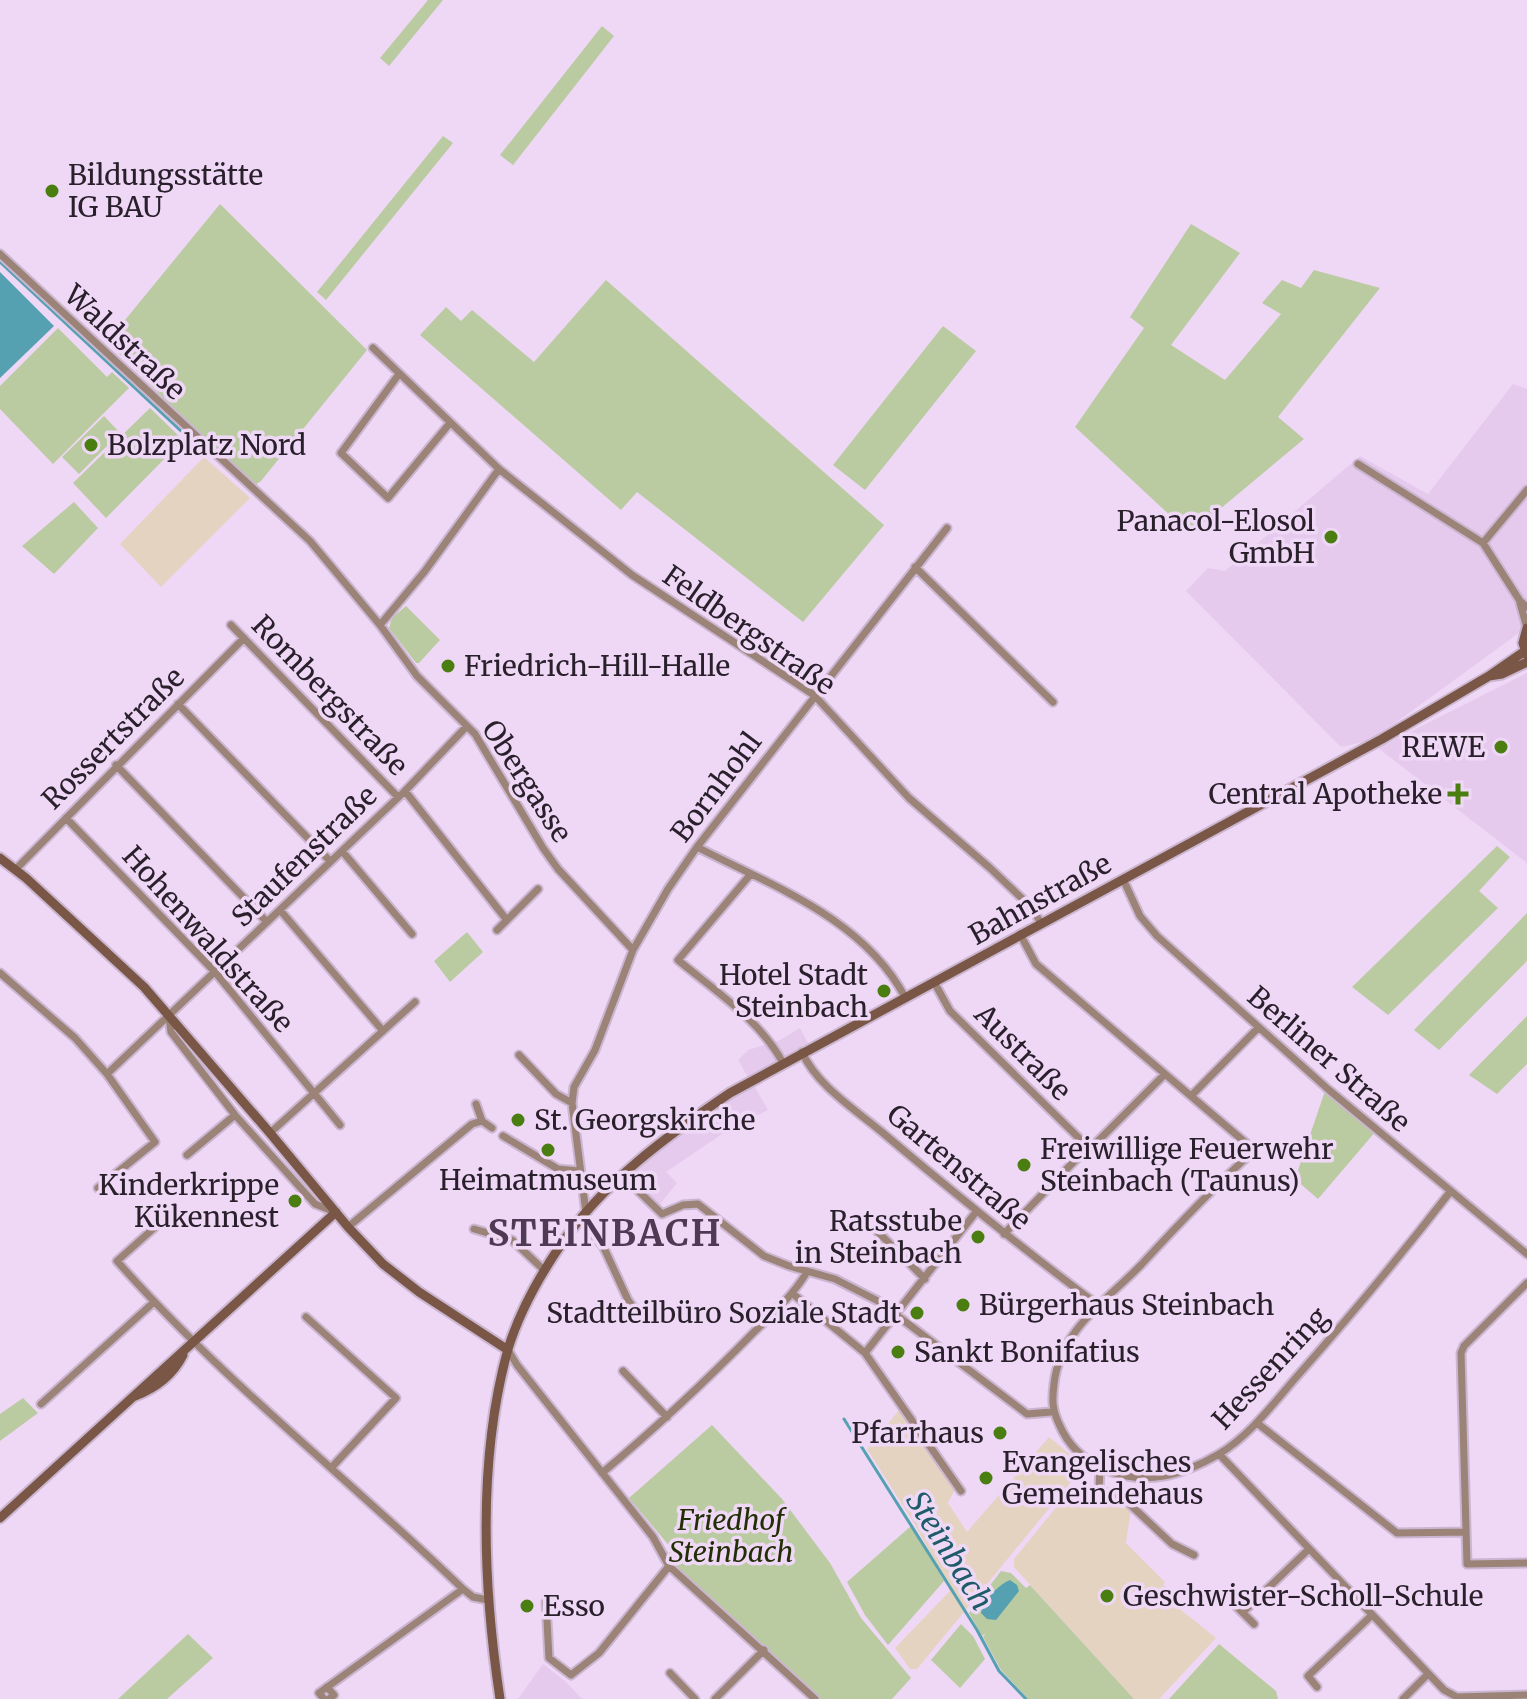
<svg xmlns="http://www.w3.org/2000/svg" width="1527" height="1699" font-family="Merriweather,serif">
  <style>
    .built { fill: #e6caee }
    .education { fill: #e5d3c2 }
    .green { fill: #bbcba1 }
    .water { fill: #55a0b1 }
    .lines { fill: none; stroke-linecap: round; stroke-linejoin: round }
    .stream { stroke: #55a0b1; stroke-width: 3 }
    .street-casing { stroke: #cbb6d1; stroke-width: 11 }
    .secondary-casing { stroke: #cbb6d1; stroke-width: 13 }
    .street { stroke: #9b8377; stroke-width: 7 }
    .secondary { stroke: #795645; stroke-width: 9 }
    .poi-dot { fill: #4a7e10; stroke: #efd7f6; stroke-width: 3 }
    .labels { text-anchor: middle; stroke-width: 7; stroke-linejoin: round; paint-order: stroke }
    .poi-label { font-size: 28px; fill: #29202b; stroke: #efd7f6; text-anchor: start }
    .street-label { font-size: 28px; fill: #29202b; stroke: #efd7f6 }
    .park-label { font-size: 28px; font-style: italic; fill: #222e04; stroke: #efd7f6 }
    .water-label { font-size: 30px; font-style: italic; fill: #1d5b68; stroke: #efd7f6 }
    .district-label { font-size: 36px; font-weight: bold; letter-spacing: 2px; fill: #4e3a53; stroke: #efd7f6 }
  </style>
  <rect width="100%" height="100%" fill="#efd7f6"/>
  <path class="built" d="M1513,384l14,5v238l-155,113 -31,7 -155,-156 22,-23 17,3 135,-115 68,38z
    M1527,673v190l-149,-115z
    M800,1028l8,15 -60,34 -10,-17 10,-10 32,-10z
    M752,1082l16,28 -40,20 -62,42 11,11 -20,25 -33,-32 56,-47z
    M543,1664l22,17 17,18h-64z"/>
  <path class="education" d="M204,457l46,41 -89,89 -41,-43z
    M900,1409l55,80 -7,14 19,29 82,-95 35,29 -167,203h-7l-15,-21 55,-57 -36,-68 -47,-74z
    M1063,1499l68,10 -5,34 39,39 -2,2 20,20 -2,6 35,28 -57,61h-25l-120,-132v-8z"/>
  <path class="green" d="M428,0h15l-54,66 -9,-8z
    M602,26l12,10 -101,129 -13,-10z
    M443,136l10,7 -127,157 -9,-8z
    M220,204l147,146 -106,131 -8,5 -146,-144z
    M1191,224l49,29 -69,92 54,35 56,-66 -19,-11 20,-23 19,8 13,-18 66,18 -102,129 26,22 -114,95 -115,-107 69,-99 -14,-11z
    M606,280l278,245 -81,97 -166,-130 -16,18 -201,-175 26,-28 15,14 11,-11 62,52z
    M943,326l33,25 -111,139 -32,-25z
    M58,328l49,49 5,-5 17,16 -76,76 -53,-55v-23z
    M150,408l33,32 -77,78 -33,-35z
    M104,416l16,17 -41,41 -17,-17z
    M74,502l24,26 -44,46 -32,-28z
    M406,606l34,34 -21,23h-3l-27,-35 3,-10z
    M1497,846l13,11 -31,34 19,17 -110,107 -36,-28z
    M1527,913v48l-88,89 -25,-20z
    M467,932l16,20 -33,30 -16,-21z
    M1527,1016v48l-30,30 -28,-19z
    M1326,1088l50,43 -58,68 -23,-20z
    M23,1398l15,15 -38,28v-27z
    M712,1425l70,74 48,64 31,55 50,60 -19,21h-74l-33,-34 -114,-100 -2,-15 2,-2 -42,-50z
    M911,1526l33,55 -56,64 -23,-30 -18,-33z
    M1001,1571l10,2 15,15 4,-3 104,114h-106l-27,-29 -18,-33 3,-4 -4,3 -13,-23z
    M961,1624l12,12 12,23 -25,29 -29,-28z
    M188,1634l25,24 -46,41h-49z
    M1219,1644l57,47 2,8h-109z"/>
  <path class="water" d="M0,272l54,54 -54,52z
    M1010,1580l7,5 2,6 -23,29 -9,-1 -6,-6c2,-12 17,-28 29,-33z"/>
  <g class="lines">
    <path class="stream" d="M0,262l181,169
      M844,1419l133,211 22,41 27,28"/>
    <defs>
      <path id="street" d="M0,254l310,287 70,84 37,51 58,58 68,114 15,21 75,81
        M373,348l126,121 133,106 182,120 95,103 81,70 41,39 10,16
        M399,374l-58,79 47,45 62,-75
        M1358,464l125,79 37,58 7,6
        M1483,543l44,-53
        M915,567l138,135
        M1520,603l7,25
        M231,625l167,172
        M380,625l45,-54 74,-102
        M178,704l152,157
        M116,765l151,157
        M405,791l101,128
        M66,818l149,154 125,153
        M697,847c75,39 166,71 208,150
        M342,851l70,83
        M16,869l228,-231
        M750,875l-72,85c37,31 82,60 105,103
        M1123,879l17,37 17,20 172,154 198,164
        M280,910l103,121
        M497,930l41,-41
        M1020,934l16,30 210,179 4,7 -3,7c-37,34 -72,71 -106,108 -35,36 -81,65 -87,119 -2,16 -2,25 5,40 9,21 24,36 45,45 41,18 79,6 115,-15 33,-20 56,-53 81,-81 52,-59 102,-119 150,-181
        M0,973l75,65 32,36 48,68 -57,46
        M934,982l16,29 138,136
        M169,1018l2,14 64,83 80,89 20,8
        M802,1052c15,34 54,58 81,81 71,60 141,117 215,172
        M519,1055l37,39 16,9
        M107,1074l298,-283 62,-65
        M1192,1095l66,-67
        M476,1104l6,17
        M270,1133l145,-131
        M503,1136l55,33 21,2
        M187,1155l48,-40
        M623,1176l39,38 21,-9 15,-1 66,52 25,10 46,13 43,22 149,113 24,-2
        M172,1212l-55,49c105,119 232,218 346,328l10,8 15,3
        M586,1213l-14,-110 2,-16 21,-37 38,-100 35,-61 29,-42 250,-319
        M580,1220l23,26 25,54 11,15
        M348,1227l124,-103 10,-3 10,7
        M474,1229l38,11 33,31
        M876,1230l49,49
        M1004,1234l84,-87 6,-2 71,-71
        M1527,1283l-63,63 -3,7 6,211 60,-1
        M793,1294l72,59 96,138
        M306,1317l90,81 -64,69
        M508,1350l9,15 136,172 16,29 146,133
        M865,1353l111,-141
        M623,1371l44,46
        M41,1404l113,-102
        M1257,1423l140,110 69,-1
        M1219,1454l225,236 13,7 70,-2
        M1100,1467l-1,24 22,5
        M602,1473c54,-45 104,-92 153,-142 20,-19 38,-36 52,-59
        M1121,1496l51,48 22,11
        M546,1602l3,56 22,17 28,-22 70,-87
        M1235,1605l19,19
        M1243,1612l66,-63
        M670,1673l25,26
        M327,1687l7,8 -5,4
        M1317,1687l-9,-11 64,-61
        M324,1699l-5,-6 144,-104
        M715,1699l49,-49
        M1403,1699l25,-25"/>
      <path id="secondary" d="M1527,628l-4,15 4,12
        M1489,676l13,-2 25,-12
        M0,858l26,20 118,109 126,146 78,94 35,37 36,28 89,58
        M135,1396c21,-8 38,-21 48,-41
        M0,1518l336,-306
        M500,1699c-17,-113 -23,-238 8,-350 11,-36 31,-72 52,-103 42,-63 108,-111 170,-153l652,-354 107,-63 36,-25"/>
    </defs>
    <use href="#street" class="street-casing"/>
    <use href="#secondary" class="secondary-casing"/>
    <use href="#street" class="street"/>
    <use href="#secondary" class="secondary"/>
  </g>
  <g class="poi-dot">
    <circle cx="52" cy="191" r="8"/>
    <circle cx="91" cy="445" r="8"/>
    <circle cx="1331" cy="537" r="8"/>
    <circle cx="448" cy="666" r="8"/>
    <circle cx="1501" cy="747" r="8"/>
    <path d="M1454 782h8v8h8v8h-8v8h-8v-8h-8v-8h8z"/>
    <circle cx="884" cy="991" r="8"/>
    <circle cx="518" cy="1120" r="8"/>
    <circle cx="548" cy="1150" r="8"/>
    <circle cx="1024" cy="1165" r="8"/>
    <circle cx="295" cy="1201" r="8"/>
    <circle cx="978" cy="1237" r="8"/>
    <circle cx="963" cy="1305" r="8"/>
    <circle cx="917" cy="1313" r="8"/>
    <circle cx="898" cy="1352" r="8"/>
    <circle cx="1000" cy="1433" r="8"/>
    <circle cx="986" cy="1478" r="8"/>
    <circle cx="1107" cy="1596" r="8"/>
    <circle cx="527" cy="1606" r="8"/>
  </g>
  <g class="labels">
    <g class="poi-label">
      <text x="68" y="185">Bildungsstätte<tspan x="68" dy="32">IG BAU</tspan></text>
      <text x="107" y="455">Bolzplatz Nord</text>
      <text x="1315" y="531" text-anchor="end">Panacol-Elosol<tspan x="1315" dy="32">GmbH</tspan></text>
      <text x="464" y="676">Friedrich-Hill-Halle</text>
      <text x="1485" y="757" text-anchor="end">REWE</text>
      <text x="1442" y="804" text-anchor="end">Central Apotheke</text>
      <text x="868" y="985" text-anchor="end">Hotel Stadt<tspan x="868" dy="32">Steinbach</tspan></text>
      <text x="534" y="1130">St. Georgskirche</text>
      <text x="1040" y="1159">Freiwillige Feuerwehr<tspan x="1040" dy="32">Steinbach (Taunus)</tspan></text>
      <text x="548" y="1190" text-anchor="middle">Heimatmuseum</text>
      <text x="279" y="1195" text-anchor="end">Kinderkrippe<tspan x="279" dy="32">Kükennest</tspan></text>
      <text x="962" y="1231" text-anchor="end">Ratsstube<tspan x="962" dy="32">in Steinbach</tspan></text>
      <text x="979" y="1315">Bürgerhaus Steinbach</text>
      <text x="901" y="1323" text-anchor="end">Stadtteilbüro Soziale Stadt</text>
      <text x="914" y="1362">Sankt Bonifatius</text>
      <text x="984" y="1443" text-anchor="end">Pfarrhaus</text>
      <text x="1002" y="1472">Evangelisches<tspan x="1002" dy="32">Gemeindehaus</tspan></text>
      <text x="1123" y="1606">Geschwister-Scholl-Schule</text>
      <text x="543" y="1616">Esso</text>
    </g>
    <g class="street-label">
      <text transform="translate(125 342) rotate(43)" y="10">Waldstraße</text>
      <text transform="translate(749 630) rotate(35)" y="10">Feldbergstraße</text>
      <text transform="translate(330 695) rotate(46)" y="10">Rombergstraße</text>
      <text transform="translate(113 738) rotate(-45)" y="10">Rossertstraße</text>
      <text transform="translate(527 781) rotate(57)" y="10">Obergasse</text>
      <text transform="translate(716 787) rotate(-53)" y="10">Bornhohl</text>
      <text transform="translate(304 856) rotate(-44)" y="10">Staufenstraße</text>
      <text transform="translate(1040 899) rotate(-29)" y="10">Bahnstraße</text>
      <text transform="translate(208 939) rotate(48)" y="10">Hohenwaldstraße</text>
      <text transform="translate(1023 1052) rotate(45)" y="10">Austraße</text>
      <text transform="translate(1329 1059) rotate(41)" y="10">Berliner Straße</text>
      <text transform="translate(959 1167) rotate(40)" y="10">Gartenstraße</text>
      <text transform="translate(1270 1368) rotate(-47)" y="10">Hessenring</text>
    </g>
    <g class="park-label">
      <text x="731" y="1530">Friedhof<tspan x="731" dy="32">Steinbach</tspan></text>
    </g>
    <g class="water-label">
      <text transform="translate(949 1551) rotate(58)" y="10">Steinbach</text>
    </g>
    <g class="district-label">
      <text x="605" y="1246">STEINBACH</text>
    </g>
  </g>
</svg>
